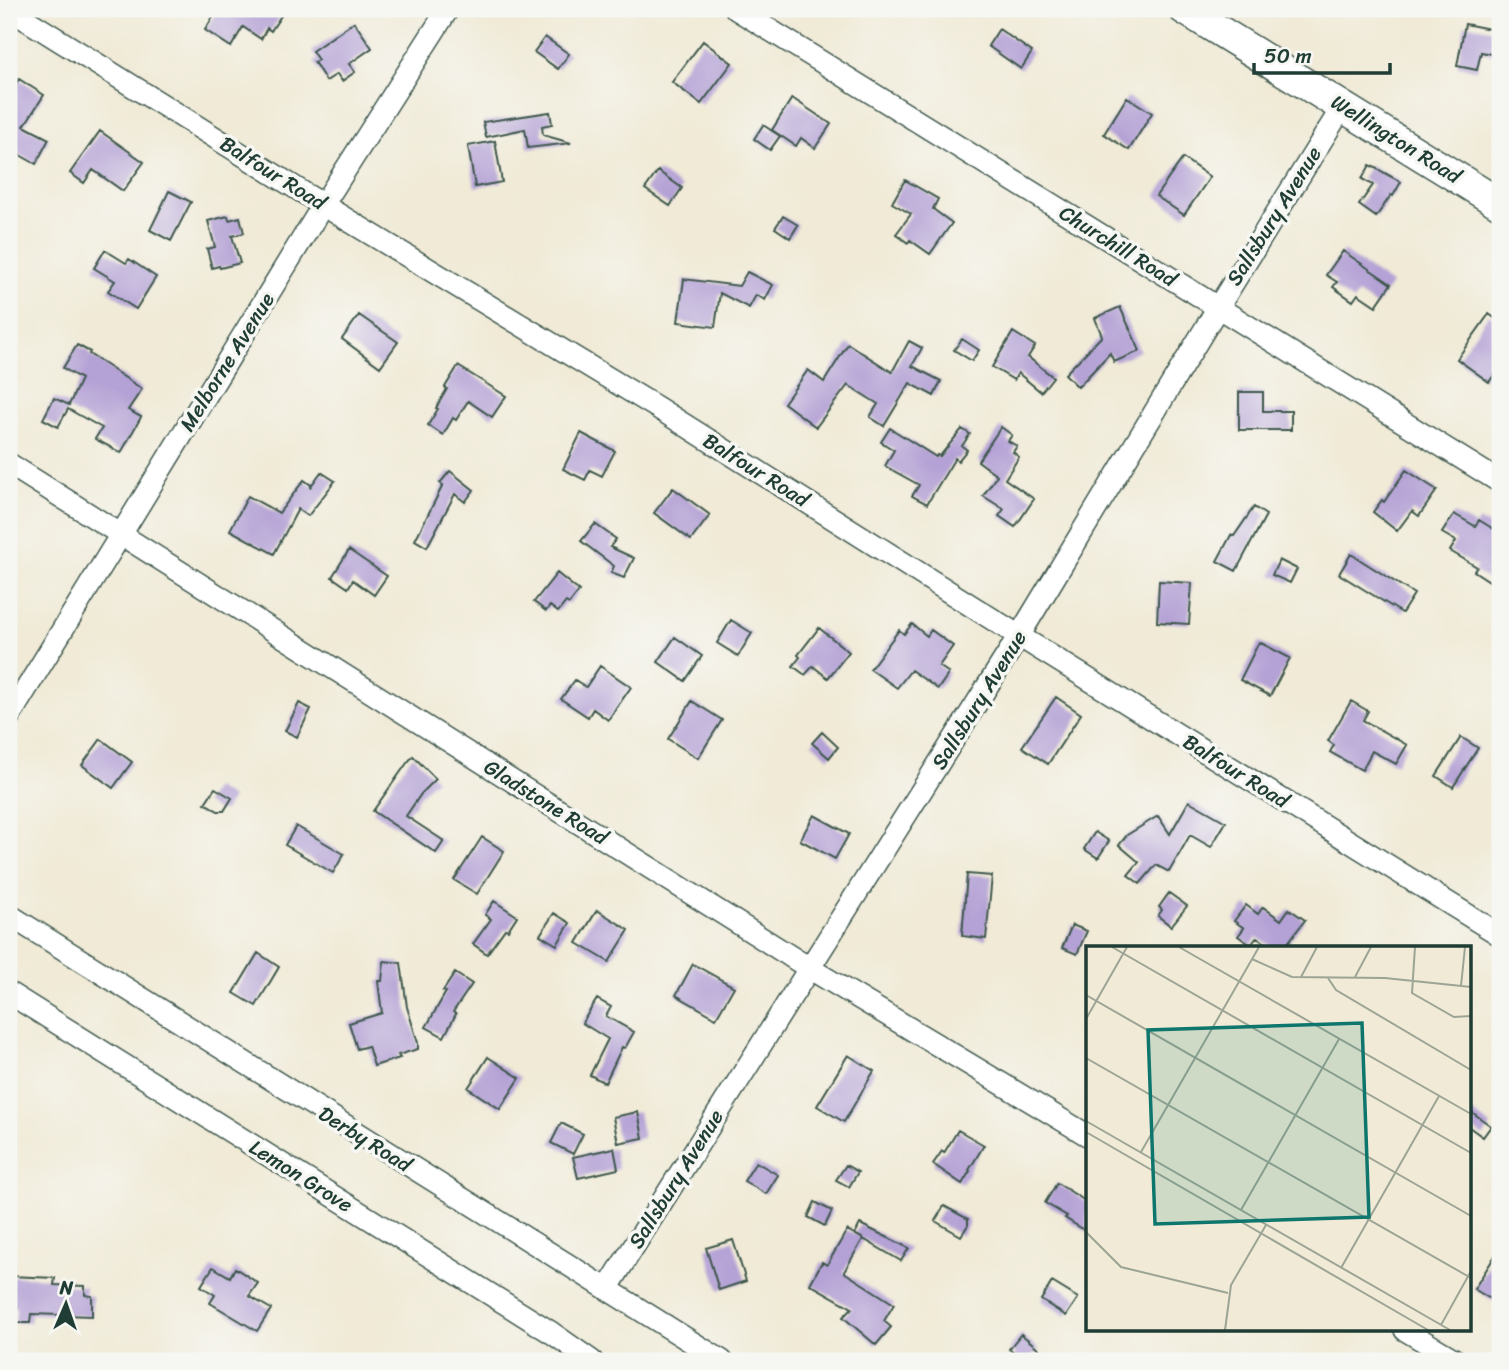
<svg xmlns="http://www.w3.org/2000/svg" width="1509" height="1370" font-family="Sriracha,sans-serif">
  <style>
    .building { fill: #b4a1d5 }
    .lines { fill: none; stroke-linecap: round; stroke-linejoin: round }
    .street-casing { stroke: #3e574c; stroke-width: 24 }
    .secondary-casing { stroke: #3e574c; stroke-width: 33 }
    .street { stroke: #fff; stroke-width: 21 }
    .secondary { stroke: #fff; stroke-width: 30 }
    .labels { text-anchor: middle; stroke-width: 7; stroke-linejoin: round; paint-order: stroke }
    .street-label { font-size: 21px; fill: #1f3d34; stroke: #f6f6f2 }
    .inset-road { fill: none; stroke: #9ca595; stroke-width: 2 }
    .view { fill: #0f766e; fill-opacity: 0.15; stroke: #0f766e; stroke-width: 3.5 }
    .inset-edge { fill: none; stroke: #1f3d34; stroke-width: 3.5 }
  </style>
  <rect width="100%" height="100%" fill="#f6f6f2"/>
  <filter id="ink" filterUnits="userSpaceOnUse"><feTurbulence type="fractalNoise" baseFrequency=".0143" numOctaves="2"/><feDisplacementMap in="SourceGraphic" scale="14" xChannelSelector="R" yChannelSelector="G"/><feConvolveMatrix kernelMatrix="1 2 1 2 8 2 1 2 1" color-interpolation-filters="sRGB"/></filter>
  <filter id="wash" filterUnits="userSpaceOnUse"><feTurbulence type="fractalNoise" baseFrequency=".00686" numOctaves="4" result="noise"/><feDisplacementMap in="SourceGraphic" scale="28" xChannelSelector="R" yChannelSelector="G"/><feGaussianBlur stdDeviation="1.57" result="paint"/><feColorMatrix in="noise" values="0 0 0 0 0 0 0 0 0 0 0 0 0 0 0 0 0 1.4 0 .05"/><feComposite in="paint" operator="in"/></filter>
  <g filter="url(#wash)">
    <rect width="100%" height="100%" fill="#f0ead6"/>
    <g id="blocks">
      <path class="building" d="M218,9h55l9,5 -11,17 -4,-3 -6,11 -18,-12 -12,20 -26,-17z
        M354,22l18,26 -23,16 6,8 -13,9 -5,-7 -11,7 -12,-19 4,-2 -6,-9z
        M1465,24l35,7 -3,24 -16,-3 -4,18 -20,-4z
        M999,29l33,23 -11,17 -33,-23z
        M545,37l24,17 -11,15 -24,-17z
        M703,41l29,22 -31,41 -29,-22z
        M19,79l25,16 -20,31 25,13 -13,25 -27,-15v-55z
        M1127,97l25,16 -23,37 -25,-16z
        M792,98l39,26 -16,24 -14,-10 -5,8 -24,-16z
        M550,112l2,12 -10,2 1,9 28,8 -43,5 -3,-19 -39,8 -3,-15z
        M763,125l17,11 -10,14 -16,-11z
        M100,131l44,31 -21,29 -30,-21 -9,13 -14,-10z
        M495,141l7,41 -27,5 -7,-41z
        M1183,158l27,19 -26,38 -28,-19z
        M1370,165l31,17 -8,14 -2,-1 -15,22 -17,-12 14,-20 -11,-6z
        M658,171l24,17 -12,18 -25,-17z
        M905,180l33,19 -5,10 19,14 -22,31 -20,-14 -2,3 -12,-9 15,-20 -19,-11z
        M169,191l22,11 -20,39 -21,-11z
        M228,216l1,4 11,-3 4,16 -12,3 8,27 -20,5 -1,-2 -7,2 -5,-19 8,-2 -7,-26z
        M783,216l15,9 -8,13 -15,-10z
        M105,250l21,13 3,-4 27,18 -20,32 -28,-18 7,-10 -21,-13z
        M1343,251l48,33 -15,22 -18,-12 -5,7 -20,-14 4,-5 -11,-7z
        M747,272l26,13 -8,15 -9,-5 -7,13 -29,-15 -5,34 -37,-5 6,-43 55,7z
        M1120,307l20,44 -26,11 -4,-9 -32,34 -13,-13 37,-38 -7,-18z
        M1489,314l11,8v45l-11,15 -32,-23z
        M359,315l39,27 -18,25 -38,-28z
        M1013,332l22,14 -7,11 25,20 -12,15 -23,-19 -4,7 -22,-13z
        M962,339l17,11 -7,11 -18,-11z
        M909,341l13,7 -10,18 29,15 -7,15 -24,-13 -26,43 -14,-9 8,-13 -30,-19 -32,42 -32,-24 24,-33 16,12 24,-38 44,28z
        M77,345l13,7 -1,2 53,35 -14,21 13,7 -20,36 -26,-14 7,-11 -34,-19 -10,18 -15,-8 11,-21 15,7 12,-26 -18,-11z
        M458,366l48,30 -14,21 -24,-16 -12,19 -3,-2 -10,17 -15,-10 10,-16 -2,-1 11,-19 -2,-2z
        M1239,392h24v19h28v19h-52z
        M1001,427l11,8 -4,6 9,5 -4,6 6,5 -14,22 29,20 -19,28 -16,-11 5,-7 -21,-13 14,-21 -19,-14z
        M890,428l46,29 1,-2 3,1 22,-27 8,5 -8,12 5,4 -9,11 -3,-3 -28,46 -15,-8 7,-11 -34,-19 9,-16 -13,-8z
        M581,433l34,18 -13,25 -12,-6 -5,10 -22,-11z
        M1406,470l31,20 -18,26 -7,-5 -15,20 -24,-19 9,-12 2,2z
        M450,471l24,19 -9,12 -10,-8 -28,53 -12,-7 28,-55 -3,-2z
        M321,472l14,9 -27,35 -10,-7 -24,45 -44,-24 18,-34 31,17 25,-33 7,5v1z
        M673,488l37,27 -19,25 -37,-27z
        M1254,507l12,8 -30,56 -19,-10 14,-26 3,1z
        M1454,514l21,12 4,-6 21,13v40l-6,11 -20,-13 3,-4 -27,-16 6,-10 -14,-8z
        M595,524l21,15 -6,8 24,11 -10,20 -13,-5 3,-7 -33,-25z
        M349,550l38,26 -13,19 -21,-15 -5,8 -16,-11z
        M1351,554l63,40 -12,19 -63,-39z
        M1279,560l18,9 -7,14 -18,-8z
        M557,573l22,18 -10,13 -3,-2 -8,10 -8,-6 -4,5 -12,-9z
        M1159,581l33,2 -3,41 -32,-2z
        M731,620l21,13 -14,23 -21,-13z
        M912,624l15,12 4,-6 22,16 -14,20 10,7 -11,16 -27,-19 -14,18 -27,-19 29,-39 5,4z
        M819,628l30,24 -21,26 -15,-12 -8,9 -12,-9 7,-9 -2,-2z
        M675,637l27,19 -17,25 -27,-19z
        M1259,642l31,16 -20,38 -30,-16z
        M600,666l31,21 -23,33 -15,-11 -5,8 -27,-18 14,-19 11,7z
        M1056,697l25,17 -33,50 -26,-17z
        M692,701l30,19 -24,38 -30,-19z
        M1351,701l17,10 -5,9 44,25 -11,19 -24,-13 -10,19 -32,-18 4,-7 -6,-4z
        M299,703l12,6 -14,28 -12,-6z
        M822,732l16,15 -9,11 -17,-15z
        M1461,737l17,11 -25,39 -17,-11z
        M101,739l31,23 -19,26 -31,-23z
        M413,756l23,23 -15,15 -15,22 38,25 -8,12 -63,-42 34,-48z
        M215,788l17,10 -8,13h-6l-13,-8z
        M1189,801l37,21 -15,25 -21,-12 -21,37 -13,-7 -16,19 -12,-9 11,-13 -20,-17 8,-10 31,-19 12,18z
        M814,815l35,19 -14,25 -35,-19z
        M296,826l48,28 -11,19 -48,-28z
        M1095,832l14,9 -11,17 -14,-9z
        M482,837l22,14 -27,43 -23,-14z
        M967,874l25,2 -6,63 -24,-3z
        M1169,893l18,13 -16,20 -13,-10 4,-6 -3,-3z
        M494,901l23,15 -9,14 -3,-1 -18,25 -14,-10 18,-25 -6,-4z
        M1246,905l12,9 5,-7 18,13 8,-11 16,11 -21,28h-11l-16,-11 -6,8 -13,-9 6,-8 -10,-7z
        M597,910l32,20 -20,32 -32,-19z
        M554,913l16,10 -13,22 -17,-10z
        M1072,925l15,6 -10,23 -15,-6z
        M258,953l21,14 -23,39 -22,-13z
        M384,961l17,2 6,44 11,36v6l-20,6 2,3 -26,8 -6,-20 -11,3 -8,-26 33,-10 -4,-32h4z
        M693,964l41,23 -18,31 -40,-23z
        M455,973l17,11 -19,28 3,2 -12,23 -18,-10 20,-35 -3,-1z
        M597,999l14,8 -5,9 28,16 -9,16 -3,-1 -17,36 -15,-8 18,-36 -26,-16z
        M848,1055l26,16 -30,51 -27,-16z
        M488,1057l32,21 -20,31 -32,-21z
        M1469,1110l22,16 -8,11 -14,-10z
        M638,1112l5,26 -25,5 -5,-26z
        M561,1123l22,11 -10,20 -22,-11z
        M958,1130l26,15 -15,25 1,1 -8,13 -29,-20 9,-13 2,2z
        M614,1148l4,21 -40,9 -5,-21z
        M756,1162l22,13 -12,19 -22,-13z
        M846,1165l12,7 -9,15 -13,-7z
        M1057,1183l30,19v30l-22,-14 2,-2 -22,-13z
        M815,1202l17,9 -7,15 -17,-9z
        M944,1206l24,13v6l-7,11 -26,-15z
        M860,1224l49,24 -8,13 -46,-27z
        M847,1230l16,9 -19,33 50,32 -10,17 7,6 -15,18 -33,-28 9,-9 -42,-24 12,-22 5,3z
        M733,1240l13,41 -27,9 -13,-42z
        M1500,1248v57l-26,-16z
        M213,1267l17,10 5,-9 23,15 -9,13 22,13 -14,22 -47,-28 5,-8 -14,-9z
        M9,1276l46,2 -1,7 31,1v9l7,1v20l-61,-2 -1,9h-15l1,-15h-7z
        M1052,1282l26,16 -12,18 -25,-16z
        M1021,1334l18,15 -10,12h-20l7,-7 -7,-5z"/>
    </g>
  </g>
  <g filter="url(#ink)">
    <use href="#blocks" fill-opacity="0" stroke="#3e574c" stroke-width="2"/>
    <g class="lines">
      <defs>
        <path id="street" d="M9,9l314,196 335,203 361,228 481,299
          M736,9c256,157 509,317 764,473
          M9,464l800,504 278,167
          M9,717l314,-512 125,-196
          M9,915l713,446
          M9,993l543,340 40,28
          M607,1289l412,-653 198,-327 126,-203
          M1405,1330l52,31"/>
        <path id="secondary" d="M1184,9l316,195"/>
      </defs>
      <use href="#street" class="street-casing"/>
      <use href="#secondary" class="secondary-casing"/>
      <use href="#street" class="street"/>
      <use href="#secondary" class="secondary"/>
    </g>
  </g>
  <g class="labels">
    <g class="street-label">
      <text transform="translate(1396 139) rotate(32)" y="7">Wellington Road</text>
      <text transform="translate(273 173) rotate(32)" y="7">Balfour Road</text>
      <text transform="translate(1274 216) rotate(-58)" y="7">Sallsbury Avenue</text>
      <text transform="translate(1118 246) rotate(32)" y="7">Churchill Road</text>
      <text transform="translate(227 362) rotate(-58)" y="7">Melborne Avenue</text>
      <text transform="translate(756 470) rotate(32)" y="7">Balfour Road</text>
      <text transform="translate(979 700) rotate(-58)" y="7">Sallsbury Avenue</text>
      <text transform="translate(1236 771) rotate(32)" y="7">Balfour Road</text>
      <text transform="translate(546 802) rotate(32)" y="7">Gladstone Road</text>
      <text transform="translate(365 1139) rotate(32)" y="7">Derby Road</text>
      <text transform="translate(301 1176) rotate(32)" y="7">Lemon Grove</text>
      <text transform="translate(676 1179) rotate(-58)" y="7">Sallsbury Avenue</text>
    </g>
  </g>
  <g transform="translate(1086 946)">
    <rect width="385" height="385" fill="#f0ead6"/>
    <path class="inset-road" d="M26,1l359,206M93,1l292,167M329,1l-3,46 42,24 17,-1M166,13l40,18 93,1 86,9M215,31l16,-30M269,31l16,-30M242,32l8,12 135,80M375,40l4,-39M0,49l385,221M0,73l41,-72M0,112l385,220M0,175l364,209M0,186l342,198M55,206l118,-205M155,264l98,-171M0,286l35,35 107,26M255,322l98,-172M355,379l30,-54M139,384l6,-45 35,-60"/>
    <path class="view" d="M276,77l7,194 -214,7 -7,-194z"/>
    <rect width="385" height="385" class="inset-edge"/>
  </g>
  <rect width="1509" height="1370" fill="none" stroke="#f6f6f2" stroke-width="35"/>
  <g transform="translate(66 1304) rotate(2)" stroke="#f6f6f2" stroke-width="5" paint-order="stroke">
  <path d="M0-5L12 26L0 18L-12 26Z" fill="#1f3d34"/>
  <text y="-10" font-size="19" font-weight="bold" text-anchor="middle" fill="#1f3d34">N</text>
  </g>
  <path d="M1254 63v10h136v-10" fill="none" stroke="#1f3d34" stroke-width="3.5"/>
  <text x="1264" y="63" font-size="21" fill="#1f3d34" stroke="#f6f6f2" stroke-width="5" paint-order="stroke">50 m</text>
</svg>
